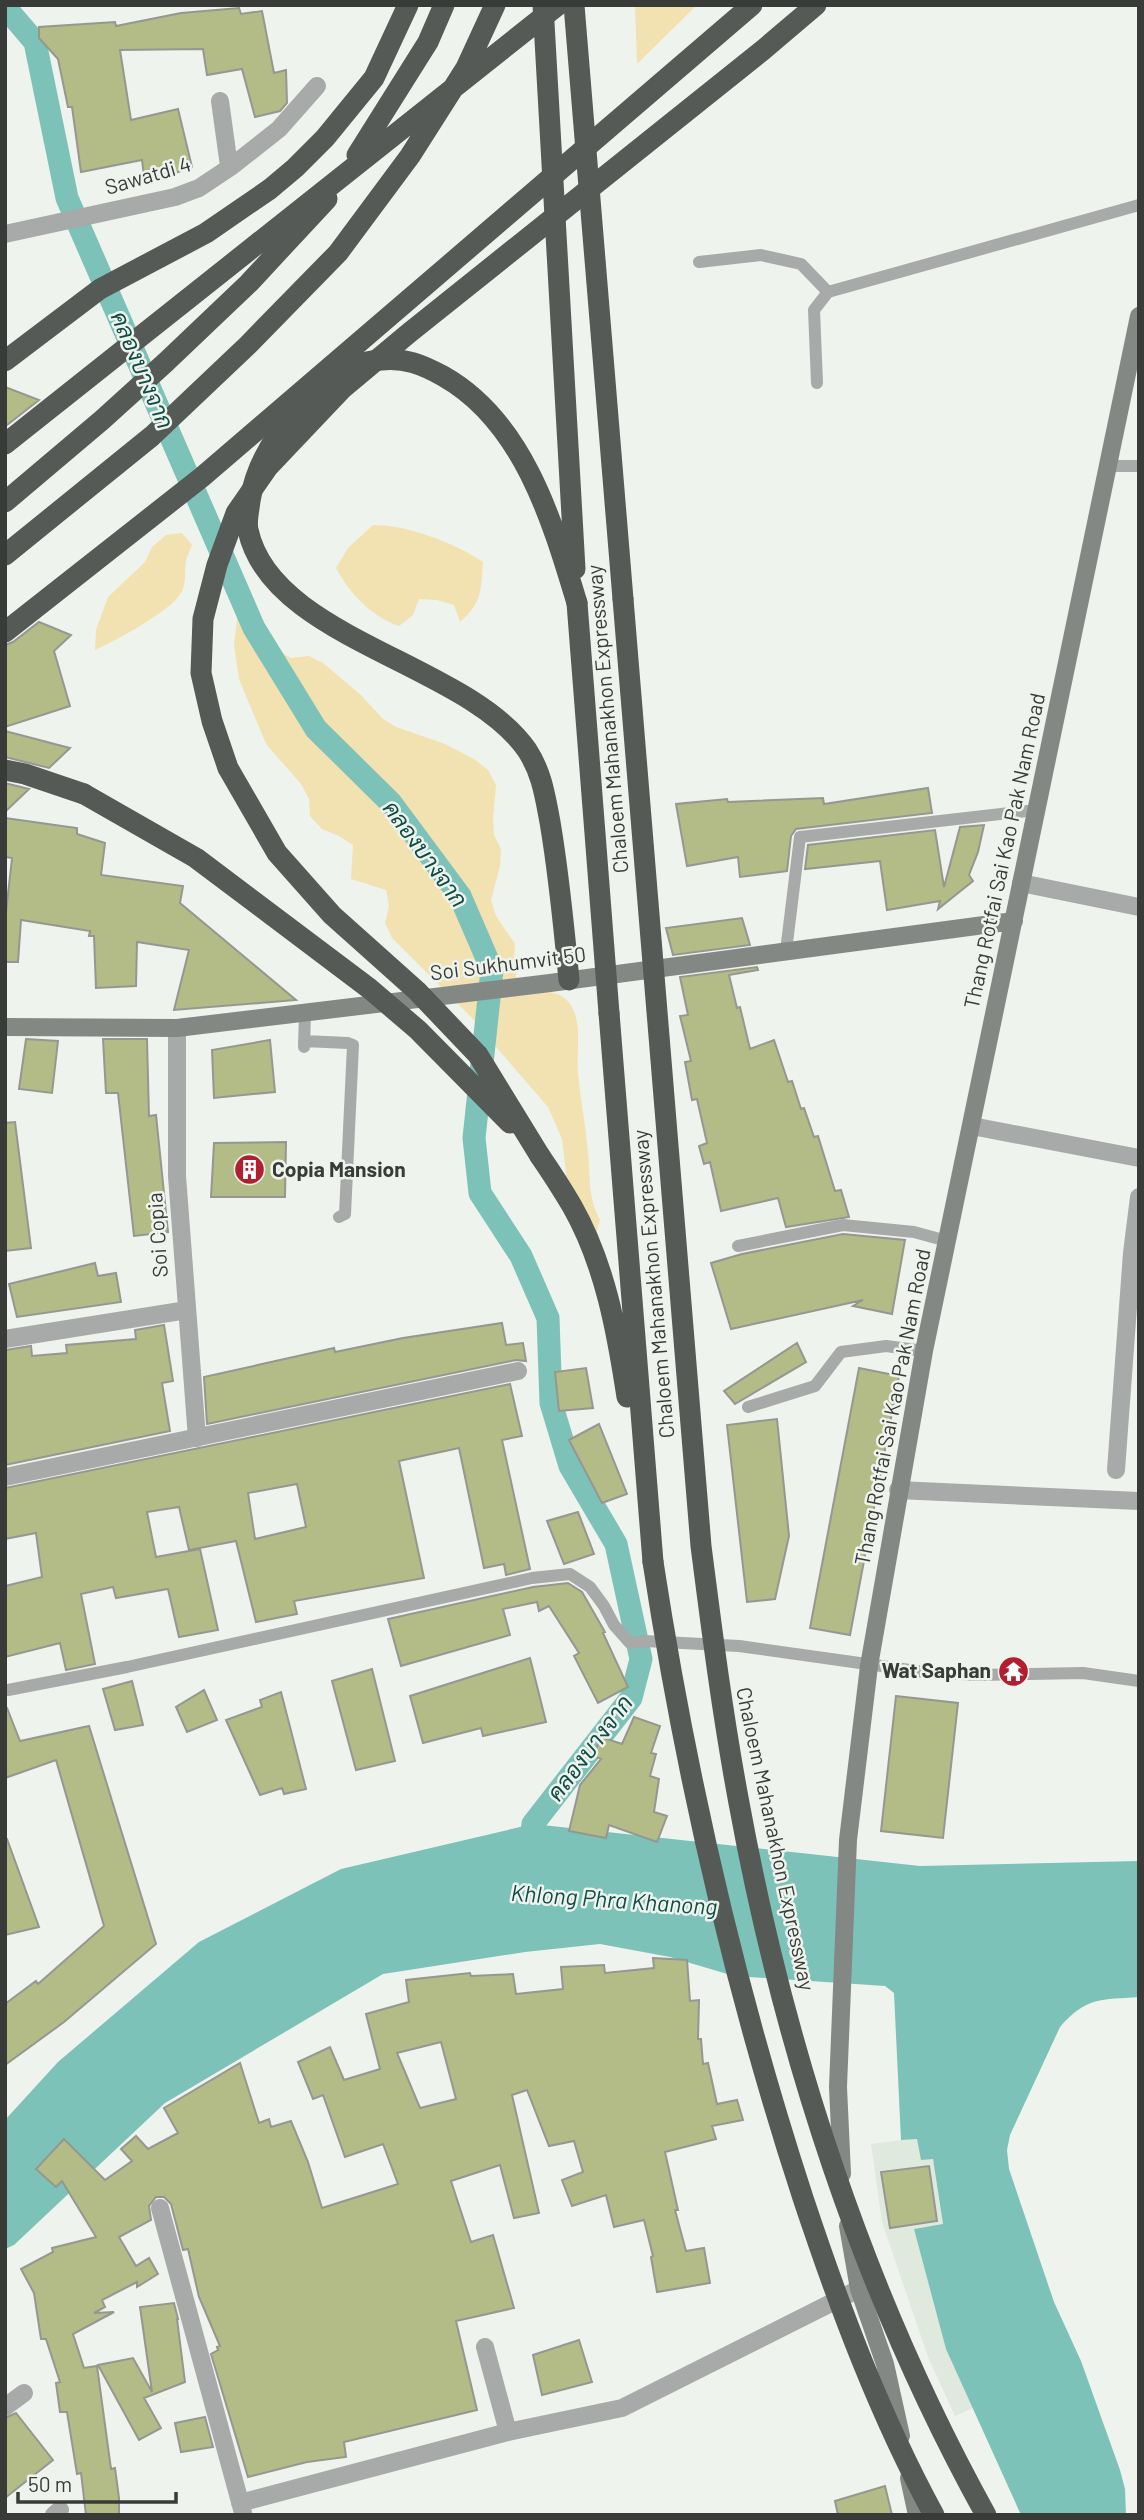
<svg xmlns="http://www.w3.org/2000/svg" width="1144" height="2520" font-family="Barlow,Sarabun,sans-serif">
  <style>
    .built { fill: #e0e9dd }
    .green { fill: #f2e1b1 }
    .water { fill: #7cc2b8 }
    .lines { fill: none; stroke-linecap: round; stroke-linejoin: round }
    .canal { stroke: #7cc2b8; stroke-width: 23 }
    .building { fill: #b3bb86; stroke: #969791; stroke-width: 2; fill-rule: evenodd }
    .lane { stroke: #a7aaa8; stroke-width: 12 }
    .street { stroke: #a7aaa8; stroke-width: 18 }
    .secondary { stroke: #848885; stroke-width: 18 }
    .highway { stroke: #555a57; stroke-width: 21 }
    .highway-bridge { stroke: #555a57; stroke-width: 21 }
    .labels { text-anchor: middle; stroke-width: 5; stroke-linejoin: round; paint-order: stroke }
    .street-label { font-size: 21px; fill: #393b38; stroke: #eff3ed }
    .poi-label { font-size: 21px; font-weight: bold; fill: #393b38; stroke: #eff3ed; text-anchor: start }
    .water-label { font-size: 23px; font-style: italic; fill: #0e4d46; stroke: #eff3ed }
  </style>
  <rect width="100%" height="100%" fill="#eff3ed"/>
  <path class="built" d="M917,2138l16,20 10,67 -29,4 166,132 -125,55 -27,-59 -46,-135 -11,-78z"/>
  <path class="green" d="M635,5h62l-60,59z
    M373,525c35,0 82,18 110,37 -2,28 -1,41 -23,60l-6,-17 -17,-5 -18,-1 -6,16 -14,11c-28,-10 -49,-32 -63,-58l12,-20z
    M182,533l10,12c-2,5 -5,11 -6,16 -2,11 1,21 -5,32 -10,18 -66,48 -86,57l1,-20 12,-33 37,-35 7,-15 14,-12z
    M238,611l40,40 13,7 18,-2 14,7 38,32 22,24 13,8 49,17 29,15 14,11 8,15 -3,33 1,17 7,14 -1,17 -9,34 5,16 19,28 -1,17 2,16 9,14c16,1 35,-2 45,13 13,18 6,47 8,68 2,27 8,54 10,81 3,26 -1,42 12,67l-5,17 -27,-46 -6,-52 -14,-32 -57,-66 -10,-14 -89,-89 -7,-15 4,-17 -3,-16 -35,-11 2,-34 -14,-9 -17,-7 -12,-13 -1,-17 -8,-15 -35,-40 -27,-65 -5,-34z"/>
  <path class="water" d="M533,1824l387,42 219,-5v136c-38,3 -52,-1 -79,30l-50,108 -3,15 2,19 45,133 27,59 39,109 5,19 1,26h-105l-75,-166 -32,-120 29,-5 -10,-65 -12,1 -4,-21 -16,1 -7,-147 -9,-7 -151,-10 -64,-19 -70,-13 -75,8 -142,22 -218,129 -151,142 -9,4v-129l53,-58 141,-120 142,-73z"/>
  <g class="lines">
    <path class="canal" d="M5,7l30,35 32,156 187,430 62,101 75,74 69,93 32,74 -18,168 6,55 41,63 27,62 3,85 19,63 46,78 25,115 -10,39 -98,126 -4,31"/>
  </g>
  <path class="building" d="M239,8l2,6 21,-3 12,62 12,-3 1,33 -7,8 -25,6 -13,-48 -35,6 -4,-26 -83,1 11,70 47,-11 14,58 -47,17 -3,-24 -61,12 -9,-65h-4l-10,-48 -19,-21v-11l76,-5 1,4 65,-13z
    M5,387l34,13 -32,25h-2z
    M39,622l32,13 -17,16 16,55 -65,21v-82l8,-3z
    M5,731l65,17 -21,20 -44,-11z
    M5,783l24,6 -24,23z
    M928,788l4,25 -136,16 -5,7 -4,35 -47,6 -2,-20 -51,9 -11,-62 51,-5 1,3 95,-4 1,6z
    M5,818l72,10v6l28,9 -4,32 82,11 -3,17 116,97 -122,10 15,-60 -52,-8 -1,44 -40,2 -2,-52h-5l1,-5 -69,-11 -3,42h-13v-41l7,-63 -7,-1z
    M984,825l-6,27 -9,23 4,6 -35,28 2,-8 -53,9 -7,-49 -75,8 3,-24 127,-15 9,57 16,-60z
    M742,918l8,27 -77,10 -7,-27z
    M757,967l1,3 -29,5 8,33 3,-1 10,42 24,-9 14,42 4,-1 9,28 3,-1 10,29 4,-1 17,55 6,-1 8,27 -63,10 -8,-29 -57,13 -11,-49 -6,2 -5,-18 8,-3 -10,-44 -5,1 -7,-38 6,-1 -11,-45 8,-1 -8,-38z
    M26,1039l32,2 -6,52 -33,-4z
    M103,1039h44l2,77 7,-1 12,117 -34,4 -16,-143h-12z
    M270,1040l5,52 -61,6 -2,-48z
    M15,1122l16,126 -26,3v-128z
    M286,1142l-1,55h-74l3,-54z
    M843,1234l62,6 -13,74 -39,-8 10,-6 -132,29 -20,-66 31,-9z
    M95,1263l3,13 18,-3 5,29 -104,15 -8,-33z
    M502,1323l4,22 17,-2 3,18 -10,-1 -309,64 -3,-47 130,-29 1,4 68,-14z
    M164,1325l9,56 -11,2 8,48 -165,34v-115l26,-4 1,10 35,-3 -1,-8 70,-6 -1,-9z
    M797,1343l9,19 -71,42 -11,-13z
    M586,1368l7,40 -34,3 -4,-39z
    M859,1368l40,8 -49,259 -40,-7z
    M510,1384l12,52 -20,4 28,129 -24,6 -2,-11 -20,4 -25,-120 -60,13 25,117 -130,23 3,13 -41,8 -20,-81 -47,9 -10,-43 -32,5 9,45 44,-8 18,81 -39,7 -11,-48 -52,9 -3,-11 -32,7 14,70 -29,6 -6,-27 -55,14v-71l37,-9 -6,-44 -31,6v-51zM297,1484l9,43 -51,12 -7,-46z
    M777,1419l12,117 -14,63 -28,3 -20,-177z
    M599,1424l28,70 -25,9 -33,-63z
    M578,1512l16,42 -30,10 -17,-43z
    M568,1583l14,9 23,40 -2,1 25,54 -30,16 -24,-47 5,-3 -30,-47 -10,5 -2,-9 -34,7 7,26 -109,31 -13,-47 145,-32z
    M530,1658l16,64 -63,14 -2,-8 -58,15 -13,-47z
    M372,1669l23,92 -39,9 -24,-89z
    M132,1681l11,44 -28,5 -12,-41z
    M204,1690l13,30 -30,12 -11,-25z
    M281,1692l25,97 -22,5 -2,-6 -22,7 -34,-75 36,-13 -2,-7z
    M896,1696l62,7 -15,135 -62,-7z
    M5,1708h2l13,33 69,-15 67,218 -92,78 -59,43v-61l31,-23 2,3 66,-58 -48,-166 -51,18z
    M634,1717l26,9 -9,27 5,1 -6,22 9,3 -5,33 13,4 -10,26 -48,-17 -3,13 -37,-7 11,-46 21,-26 -8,-3 8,-19 21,7z
    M5,1839h2l32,88 -34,8z
    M653,1958l34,2 3,41 9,-1 -1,39h3l2,25 5,-1 9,41 20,-4 6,20 -31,6 4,13 -51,13 13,58h-3l11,41 18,-3 6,35 -53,9 -6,-35 2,-1 -9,-36 -30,7 -8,-32 -34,11 -10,-26 21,-8 -9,-31 -25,5 -22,-56 -15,5 27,118 -25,5 -14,-53 -49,16 20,61 22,-7 21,73 -58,13 21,89 -133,32 2,15 -39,5 -59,15 -37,-123 7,-4 -1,-3 3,-1 -21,-49 -11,-48 -5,1 -12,-46 -7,-7h-8l-7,9 2,14 -32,17 17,29 13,-8 9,16 -21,13v-5l-35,18 3,7 -11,6 20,-1 -41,22 11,34 13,-2 14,103 4,-1 4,30v17h-33l-5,-42 -4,1 -10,-62h-7l-4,-29 4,-1 -14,-43h-5l-7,-46 -13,-24 32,-17 -1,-4 44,-11 -34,-56 -6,6 -20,-18 28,-30 41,41 27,-19 -11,-12 15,-13 12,13 30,-16 -14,-25 76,-45 19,60 10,-4 2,8 20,-6 17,41 14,46 76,-24 -15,-40 -38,13 -22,-62 -10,4 -15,-37 32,-15 14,33 36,-11 -14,-55 43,-12 -3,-22 64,-7 1,3 42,-2 3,20 47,-5 -2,-22 43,-2 1,8 49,-5zM441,2042l15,57 -36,9 -23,-55z
    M929,2166l8,55 -47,7 -9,-56z
    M174,2303l4,16h-1l8,63 -41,16 17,30 -22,12 -41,-75 35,-7 19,34 -12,-85z
    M579,2340l13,42 -50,13 -9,-40z
    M16,2413l37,47 -48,38v-80z
    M205,2417l8,30 -32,5 -6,-29z
    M885,2486l7,29h-54l-3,-14z"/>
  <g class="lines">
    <path class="lane" d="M699,262l62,-7 40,9 27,28
      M817,383l-3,-73 14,-18 311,-87
      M1108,466h31
      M786,951l14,-114 236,-27
      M304,1041l44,2 5,2 -8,169 -6,3
      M304,1047l1,-35
      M738,1246l105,-21 71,7 33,9
      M748,1407l67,-21 26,-34 45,-6 38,5
      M8,1690l119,-23 405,-89 38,-4 20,13 14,19 10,19 16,18 15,-2 94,5 185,26 53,3 106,-2 56,8"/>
    <path class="street" d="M232,166l47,-37 38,-43
      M5,234l170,-37 24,-9 33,-22h-3l-9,-65
      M1021,883l118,24
      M177,1028v148l20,262
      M972,1126l167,32
      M5,1339l182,-29
      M1116,1470l16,-217 7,-56
      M5,1477l513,-106
      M898,1490l241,11
      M160,2208l83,305
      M485,2347l23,85
      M5,2407l19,-14
      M240,2503l268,-71 114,-24 237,-119
      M54,2515l6,-5"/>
    <path class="secondary" d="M5,1027l172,1 373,-45 464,-62
      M842,2174l-4,-87 10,-247 21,-174 55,-315 215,-1035
      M848,2226l11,63 26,75 16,72
      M909,2478l8,37"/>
    <path class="highway" d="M543,5l32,564
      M574,5l49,594
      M5,361l95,-72 106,-56 64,-44 25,-21 30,-30 49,-60 34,-73
      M5,770l20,4 59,20
      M569,980c-5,-53 -10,-105 -19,-158 -5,-26 -8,-49 -23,-72 -60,-87 -256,-111 -279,-220 -2,-9 1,-20 2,-29 5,-33 23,-63 45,-88 24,-29 47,-50 86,-53 23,-3 42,5 62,16 80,45 109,144 134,227
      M609,1013l44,549
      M540,1156c11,16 22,33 32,50 33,58 45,125 55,191"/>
    <path class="highway-bridge" d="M357,155l71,-113 16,-37
      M5,444l553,-439
      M5,502l97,-82 64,-58 83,-79 78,-84
      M5,555l147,-119 96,-91 90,-92 72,-97 56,-88 29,-63
      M623,599l78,947c11,86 22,172 38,257 45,246 125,492 247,712
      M577,603l32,410
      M5,632l197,-155 550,-472
      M84,794l112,64 174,131 48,41 92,93
      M540,1156l-62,-101 -61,-64 -85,-76 -55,-62 -49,-85 -16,-47 -11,-48 2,-54 14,-54 19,-52 32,-46 74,-78 67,-56 354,-283 53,-45
      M653,1562c33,215 82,428 150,636 36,108 76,216 131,317"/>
  </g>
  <defs>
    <symbol id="building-disc" viewBox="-11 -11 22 22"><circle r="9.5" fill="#b11e30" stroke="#eff3ed"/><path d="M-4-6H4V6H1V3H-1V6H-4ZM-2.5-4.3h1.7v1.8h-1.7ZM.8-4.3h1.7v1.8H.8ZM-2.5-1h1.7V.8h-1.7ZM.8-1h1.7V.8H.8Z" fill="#fff"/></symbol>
    <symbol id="temple-disc" viewBox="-11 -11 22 22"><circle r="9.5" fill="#b11e30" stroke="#eff3ed"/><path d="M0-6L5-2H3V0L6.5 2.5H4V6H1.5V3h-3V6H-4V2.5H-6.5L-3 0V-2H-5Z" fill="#fff"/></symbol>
  </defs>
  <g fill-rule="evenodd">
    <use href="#building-disc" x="232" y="1152" width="35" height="35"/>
    <use href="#temple-disc" x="996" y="1654" width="35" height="35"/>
  </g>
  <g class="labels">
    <g class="street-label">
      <text transform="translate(148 176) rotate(-16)" y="7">Sawatdi 4</text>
      <text transform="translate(608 719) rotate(-95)" y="7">Chaloem Mahanakhon Expressway</text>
      <text transform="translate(1005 851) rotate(-78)" y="7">Thang Rotfai Sai Kao Pak Nam Road</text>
      <text transform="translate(508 964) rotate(-7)" y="7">Soi Sukhumvit 50</text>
      <text transform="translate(158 1235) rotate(-94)" y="7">Soi Copia</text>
      <text transform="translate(654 1284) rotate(-95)" y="7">Chaloem Mahanakhon Expressway</text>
      <text transform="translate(893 1407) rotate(-79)" y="7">Thang Rotfai Sai Kao Pak Nam Road</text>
      <text transform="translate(775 1839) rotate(78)" y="7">Chaloem Mahanakhon Expressway</text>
    </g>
    <g class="poi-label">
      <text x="272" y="1177">Copia Mansion</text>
      <text x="991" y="1678" text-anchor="end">Wat Saphan</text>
    </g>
    <g class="water-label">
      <text transform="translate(142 370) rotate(67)" y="8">คลองบางจาก</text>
      <text transform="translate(425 854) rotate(54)" y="8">คลองบางจาก</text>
      <text transform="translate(590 1748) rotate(-53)" y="8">คลองบางจาก</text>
      <text transform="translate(614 1900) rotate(4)" y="8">Khlong Phra Khanong</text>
    </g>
  </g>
  <rect width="1144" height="2520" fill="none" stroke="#393b38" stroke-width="14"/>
  <path d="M18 2492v10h158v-10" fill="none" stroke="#393b38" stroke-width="3.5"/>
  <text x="28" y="2492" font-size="21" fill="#393b38" stroke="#eff3ed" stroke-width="5" paint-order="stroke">50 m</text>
</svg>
